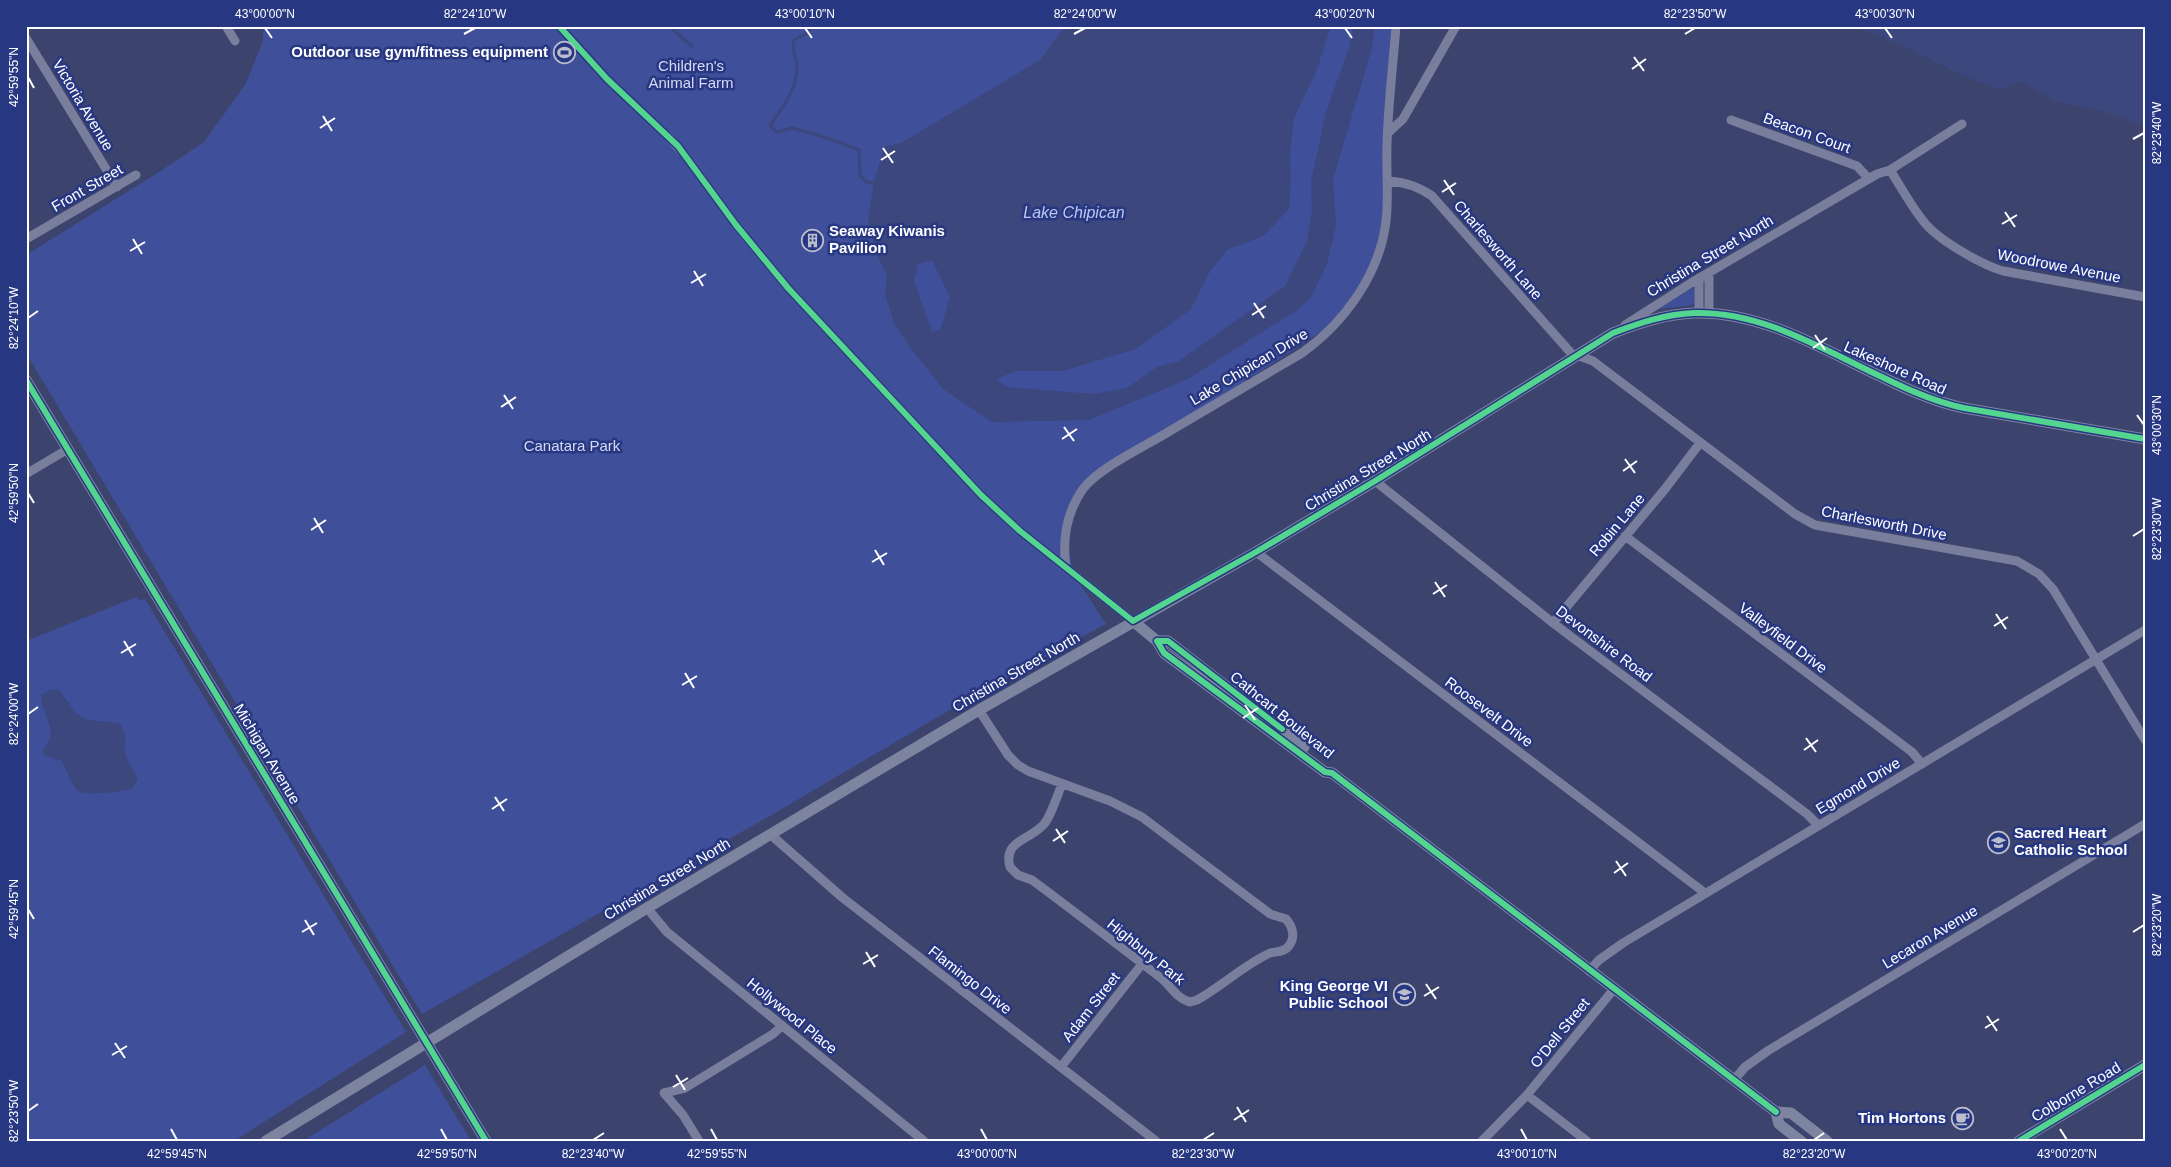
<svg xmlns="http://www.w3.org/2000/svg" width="2171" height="1167" font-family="Helvetica,sans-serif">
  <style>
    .green { fill: #3f4f99 }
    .water { fill: #3c477d; fill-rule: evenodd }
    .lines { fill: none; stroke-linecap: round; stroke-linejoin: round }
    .stream { stroke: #3c477d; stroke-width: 3 }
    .street { stroke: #787e9c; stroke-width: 9 }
    .secondary { stroke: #7d84a0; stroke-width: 11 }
    .cycleway-casing { stroke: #283782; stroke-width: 9 }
    .cycleway { stroke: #53d58f; stroke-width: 6 }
    .ticks { fill: none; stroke: #fff; stroke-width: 2 }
    .labels { text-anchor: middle; stroke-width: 5; stroke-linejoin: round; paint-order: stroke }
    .poi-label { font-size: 15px; font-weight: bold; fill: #fff; stroke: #283782; text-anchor: end }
    .park-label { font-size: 15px; fill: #d4daf5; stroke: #283782 }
    .street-label { font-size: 15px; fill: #fff; stroke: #283782 }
    .water-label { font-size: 16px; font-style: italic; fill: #bcc6ee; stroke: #283782 }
    .neatline { fill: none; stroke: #fff; stroke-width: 2 }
    .ticks-label { font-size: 12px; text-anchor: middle; fill: #fff }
  </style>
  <rect width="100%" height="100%" fill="#3c446e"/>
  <path class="green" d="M264,26h1133l-11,197 -18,53 -35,48 -218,141 -29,24 -20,43 7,41 33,51 -136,74 -195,115 -353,201 -396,-661v-98l133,-83 45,-30 41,-57 17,-41z
    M1692,288l2,1 1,12 -3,4 -33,4z
    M136,597l3,4 6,-2 261,433 -172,109h-208v-500z
    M425,1065l46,76h-168z"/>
  <path class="water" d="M1065,26h266l-15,46 -22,46 -4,35 1,25 -2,31 -26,27 -36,14 -18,23 -18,36 -55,40 -74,22h-46l-20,8 11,8 86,7 34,-6 30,-21 22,-6 106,-75 22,-45 5,-30 -1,-29 15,-70 23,-64 5,-22h21l-3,22 -39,131 3,46 -9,39 -17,35 -13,11 -111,70 -97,40 -97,2 -49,-33 -33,-42 -16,-24 -9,-29 2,-19 -11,-21 -8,-36 6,-35 10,-36 17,-4 139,-83zM932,260l18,37 -10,33 -8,2 -18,-51 4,-17z
    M1854,26h291v100l-47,-16 -45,-9 -31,-19 -23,7 -33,-12 -67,-33z
    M50,690h9l18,24 10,6 32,3c11,17 4,16 6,30 2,10 9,17 13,26l-5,9c-9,4 -47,8 -55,3 -5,-4 -13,-24 -17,-31l-16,-4 -3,-4c3,-5 7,-9 8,-14 3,-15 -9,-27 -9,-43z"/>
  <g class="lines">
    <path class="stream" d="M669,26l23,20
      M811,26l-3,7 -14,7c-3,14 4,19 3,30 -1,21 -16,39 -27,56l7,6 15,-4 33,9 34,13 1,25 6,7 8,1"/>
    <path class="street" d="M226,26l9,15
      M26,38l91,149
      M1731,120l126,46 12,13
      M1388,133l15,-14 53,-93
      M668,136l16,18 52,71 52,63 193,207 39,36 113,90
      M1890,170c11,17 21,36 34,52 14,18 58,43 79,49l142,26
      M1388,181c16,1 30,5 44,15l139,157 22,8 202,153 20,11 202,36 22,13 14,15 92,151
      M26,239l110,-64
      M1699,278v35
      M1709,313v-40
      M1625,325l66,-42 186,-109 13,-4 72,-46
      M26,474l42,-25
      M1375,481l178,142 254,191 11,11
      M1625,536l287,216 10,12
      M1256,552l449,341
      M1066,568c-4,-29 0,-55 17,-79 14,-19 54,-39 75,-51 48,-28 96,-57 144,-85 42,-30 78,-79 84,-132 3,-25 0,-51 1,-76 1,-40 6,-79 9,-119
      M1553,623l112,-134 35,-46
      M979,710l29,45 10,10 10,6 82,30 32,16 128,97 16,5c7,8 10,19 2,28 -5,6 -12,4 -18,6 -26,12 -48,33 -73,47l-7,2c-13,-3 -20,-17 -29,-24 -43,-33 -86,-66 -129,-98l-14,-5 -8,-8c-8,-27 22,-27 35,-44 8,-12 12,-27 17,-39
      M771,835l72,63 313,243
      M647,908l20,24 257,209
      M1589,971l10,-11 24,-17 522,-313
      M1061,1067l81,-103
      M1734,1080l11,-13 24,-17 376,-226
      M1527,1095l60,46
      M699,1141l-16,-26 -19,-22 21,-5 88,-54 9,-8
      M1482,1141l45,-46 87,-106"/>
    <path class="secondary" d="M26,380l460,761
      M1133,621l24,20 7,12 161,119 7,1 444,339
      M1157,641h11l136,106
      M1776,1112l15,1 36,28
      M1776,1112l3,12 22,17
      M266,1141l381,-233 332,-198 277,-158 119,-71 238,-148c26,-10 53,-19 81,-20 68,-2 128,36 188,64 26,13 53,25 82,31l181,31
      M2019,1141l126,-76"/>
    <defs>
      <path id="cycleway" d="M559,26l48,53 71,67 58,79 52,63 193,207 39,36 113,90 123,-69 119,-71 238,-148c26,-10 53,-19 81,-20 68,-2 128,36 188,64 26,13 53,25 82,31l181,31
        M26,380l460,761
        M1157,641l7,12 161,119 7,1 444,339
        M1157,641h11l114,88
        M2019,1141l126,-76"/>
    </defs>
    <use href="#cycleway" class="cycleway-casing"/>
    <use href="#cycleway" class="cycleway"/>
  </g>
  <path class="ticks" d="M265,28l7,10M805,28l7,10M1345,28l7,10M1885,28l7,10M464,34l11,-6M1074,34l11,-6M1685,34l10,-6M1634,57l10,14M1632,69l14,-10M28,77l6,11M323,116l9,15M320,128l15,-10M2133,139l11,-6M883,148l10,15M881,160l14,-9M1444,180l10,15M1442,192l14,-9M2005,212l10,15M2002,224l15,-9M133,239l9,15M130,251l15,-9M694,271l9,15M691,283l15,-9M1254,303l10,15M1252,315l14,-9M28,318l10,-7M1815,335l10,15M1813,348l14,-10M504,395l9,14M501,407l15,-10M2137,415l7,10M1064,427l10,14M1062,439l15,-10M1625,459l10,14M1623,471l14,-10M28,493l6,10M314,518l9,15M311,530l15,-10M2133,536l11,-7M875,550l9,15M872,562l15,-9M1435,582l10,15M1433,594l14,-9M1996,614l10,15M1994,626l14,-9M124,641l9,15M121,653l15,-9M685,673l9,15M682,685l15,-9M1245,705l10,15M28,714l10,-7M1243,718l15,-10M1806,738l10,14M1804,750l14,-10M495,797l9,14M492,809l15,-10M1056,829l9,14M1053,841l15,-10M1616,861l10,15M1614,873l14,-10M28,909l6,10M305,920l9,15M302,932l15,-9M2133,932l11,-7M866,952l9,15M863,964l15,-9M1426,984l10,15M1424,996l15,-9M1987,1016l10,15M1985,1028l14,-9M115,1043l10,15M112,1055l15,-9M676,1075l9,15M673,1087l15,-9M1237,1107l9,15M28,1111l10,-7M1234,1120l15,-10M171,1129l6,11M441,1129l6,11M711,1129l6,11M981,1129l6,11M1521,1129l6,11M2060,1129l7,11M593,1140l11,-7M1203,1140l11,-7M1814,1140l10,-7"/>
  <defs>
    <symbol id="stadium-ring" viewBox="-11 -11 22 22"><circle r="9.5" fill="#283782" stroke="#bbbecc" stroke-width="1.5"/><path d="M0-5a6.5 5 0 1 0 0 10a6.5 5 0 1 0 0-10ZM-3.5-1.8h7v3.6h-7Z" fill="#bbbecc"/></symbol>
    <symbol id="building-ring" viewBox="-11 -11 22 22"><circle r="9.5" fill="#283782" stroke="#bbbecc" stroke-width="1.5"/><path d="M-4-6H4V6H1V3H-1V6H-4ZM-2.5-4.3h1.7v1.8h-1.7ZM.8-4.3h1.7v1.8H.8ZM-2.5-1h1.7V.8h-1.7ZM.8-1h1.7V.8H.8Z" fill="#bbbecc"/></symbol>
    <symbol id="school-ring" viewBox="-11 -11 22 22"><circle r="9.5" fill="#283782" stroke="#bbbecc" stroke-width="1.5"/><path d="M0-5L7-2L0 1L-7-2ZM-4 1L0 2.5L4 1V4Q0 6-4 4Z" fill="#bbbecc"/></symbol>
    <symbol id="cafe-ring" viewBox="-11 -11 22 22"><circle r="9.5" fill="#283782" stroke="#bbbecc" stroke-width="1.5"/><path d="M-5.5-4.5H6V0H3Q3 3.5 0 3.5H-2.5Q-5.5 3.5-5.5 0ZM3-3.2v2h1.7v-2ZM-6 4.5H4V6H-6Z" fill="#bbbecc"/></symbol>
  </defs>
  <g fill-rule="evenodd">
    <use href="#stadium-ring" x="552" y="40" width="25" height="25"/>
    <use href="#building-ring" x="800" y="228" width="25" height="25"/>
    <use href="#school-ring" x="1986" y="830" width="25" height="25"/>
    <use href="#school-ring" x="1392" y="982" width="25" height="25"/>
    <use href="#cafe-ring" x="1950" y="1106" width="25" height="25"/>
  </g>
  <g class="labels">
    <g class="poi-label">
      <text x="548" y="57">Outdoor use gym/fitness equipment</text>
      <text x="829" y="236" text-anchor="start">Seaway Kiwanis<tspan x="829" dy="17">Pavilion</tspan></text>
      <text x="2014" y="838" text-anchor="start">Sacred Heart<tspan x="2014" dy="17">Catholic School</tspan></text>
      <text x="1388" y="991">King George VI<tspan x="1388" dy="17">Public School</tspan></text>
      <text x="1946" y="1123">Tim Hortons</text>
    </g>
    <g class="park-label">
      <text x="691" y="71">Children's<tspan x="691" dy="17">Animal Farm</tspan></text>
      <text x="572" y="451">Canatara Park</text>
    </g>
    <g class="street-label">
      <text transform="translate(83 105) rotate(59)" y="5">Victoria Avenue</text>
      <text transform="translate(1807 133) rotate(20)" y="5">Beacon Court</text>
      <text transform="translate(87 188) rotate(-30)" y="5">Front Street</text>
      <text transform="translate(1498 250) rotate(49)" y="5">Charlesworth Lane</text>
      <text transform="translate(1710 256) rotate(-31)" y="5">Christina Street North</text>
      <text transform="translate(2059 266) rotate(11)" y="5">Woodrowe Avenue</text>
      <text transform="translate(1249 367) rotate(-31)" y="5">Lake Chipican Drive</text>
      <text transform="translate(1895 368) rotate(24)" y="5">Lakeshore Road</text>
      <text transform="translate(1368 470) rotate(-31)" y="5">Christina Street North</text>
      <text transform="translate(1884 523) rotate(11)" y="5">Charlesworth Drive</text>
      <text transform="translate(1617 525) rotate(-50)" y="5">Robin Lane</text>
      <text transform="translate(1783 638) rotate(37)" y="5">Valleyfield Drive</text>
      <text transform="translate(1604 644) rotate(37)" y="5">Devonshire Road</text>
      <text transform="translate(1016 672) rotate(-30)" y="5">Christina Street North</text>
      <text transform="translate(1489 712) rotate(37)" y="5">Roosevelt Drive</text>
      <text transform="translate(1282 715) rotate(39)" y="5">Cathcart Boulevard</text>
      <text transform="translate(267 754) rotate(59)" y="5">Michigan Avenue</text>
      <text transform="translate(1858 786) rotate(-31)" y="5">Egmond Drive</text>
      <text transform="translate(667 879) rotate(-31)" y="5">Christina Street North</text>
      <text transform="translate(1930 937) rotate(-31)" y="5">Lecaron Avenue</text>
      <text transform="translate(1146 952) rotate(39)" y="5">Highbury Park</text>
      <text transform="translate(970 980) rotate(38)" y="5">Flamingo Drive</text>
      <text transform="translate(1091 1007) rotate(-52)" y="5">Adam Street</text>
      <text transform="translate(792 1016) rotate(39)" y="5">Hollywood Place</text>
      <text transform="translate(1560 1033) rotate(-51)" y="5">O'Dell Street</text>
      <text transform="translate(2076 1092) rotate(-31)" y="5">Colborne Road</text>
    </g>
    <g class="water-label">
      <text x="1074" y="218">Lake Chipican</text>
    </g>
  </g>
  <rect width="2171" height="1167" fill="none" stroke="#283782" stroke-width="55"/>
  <rect x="28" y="28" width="2116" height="1112" class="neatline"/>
  <g class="ticks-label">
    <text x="265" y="18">43°00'00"N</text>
    <text x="475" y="18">82°24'10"W</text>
    <text x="805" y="18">43°00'10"N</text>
    <text x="1085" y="18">82°24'00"W</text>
    <text x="1345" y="18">43°00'20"N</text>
    <text x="1695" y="18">82°23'50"W</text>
    <text x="1885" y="18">43°00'30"N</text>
    <text transform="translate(14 77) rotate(-90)" y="4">42°59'55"N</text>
    <text transform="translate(2157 133) rotate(-90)" y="4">82°23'40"W</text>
    <text transform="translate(14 318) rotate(-90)" y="4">82°24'10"W</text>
    <text transform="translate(2157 425) rotate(-90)" y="4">43°00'30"N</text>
    <text transform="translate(14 493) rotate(-90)" y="4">42°59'50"N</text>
    <text transform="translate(2157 529) rotate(-90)" y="4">82°23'30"W</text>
    <text transform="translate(14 714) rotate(-90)" y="4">82°24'00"W</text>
    <text transform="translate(14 909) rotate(-90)" y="4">42°59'45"N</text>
    <text transform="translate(2157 925) rotate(-90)" y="4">82°23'20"W</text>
    <text transform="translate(14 1111) rotate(-90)" y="4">82°23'50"W</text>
    <text x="177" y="1158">42°59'45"N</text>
    <text x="447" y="1158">42°59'50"N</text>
    <text x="593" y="1158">82°23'40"W</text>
    <text x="717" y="1158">42°59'55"N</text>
    <text x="987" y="1158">43°00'00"N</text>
    <text x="1203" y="1158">82°23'30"W</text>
    <text x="1527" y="1158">43°00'10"N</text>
    <text x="1814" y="1158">82°23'20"W</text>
    <text x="2067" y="1158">43°00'20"N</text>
  </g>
</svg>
